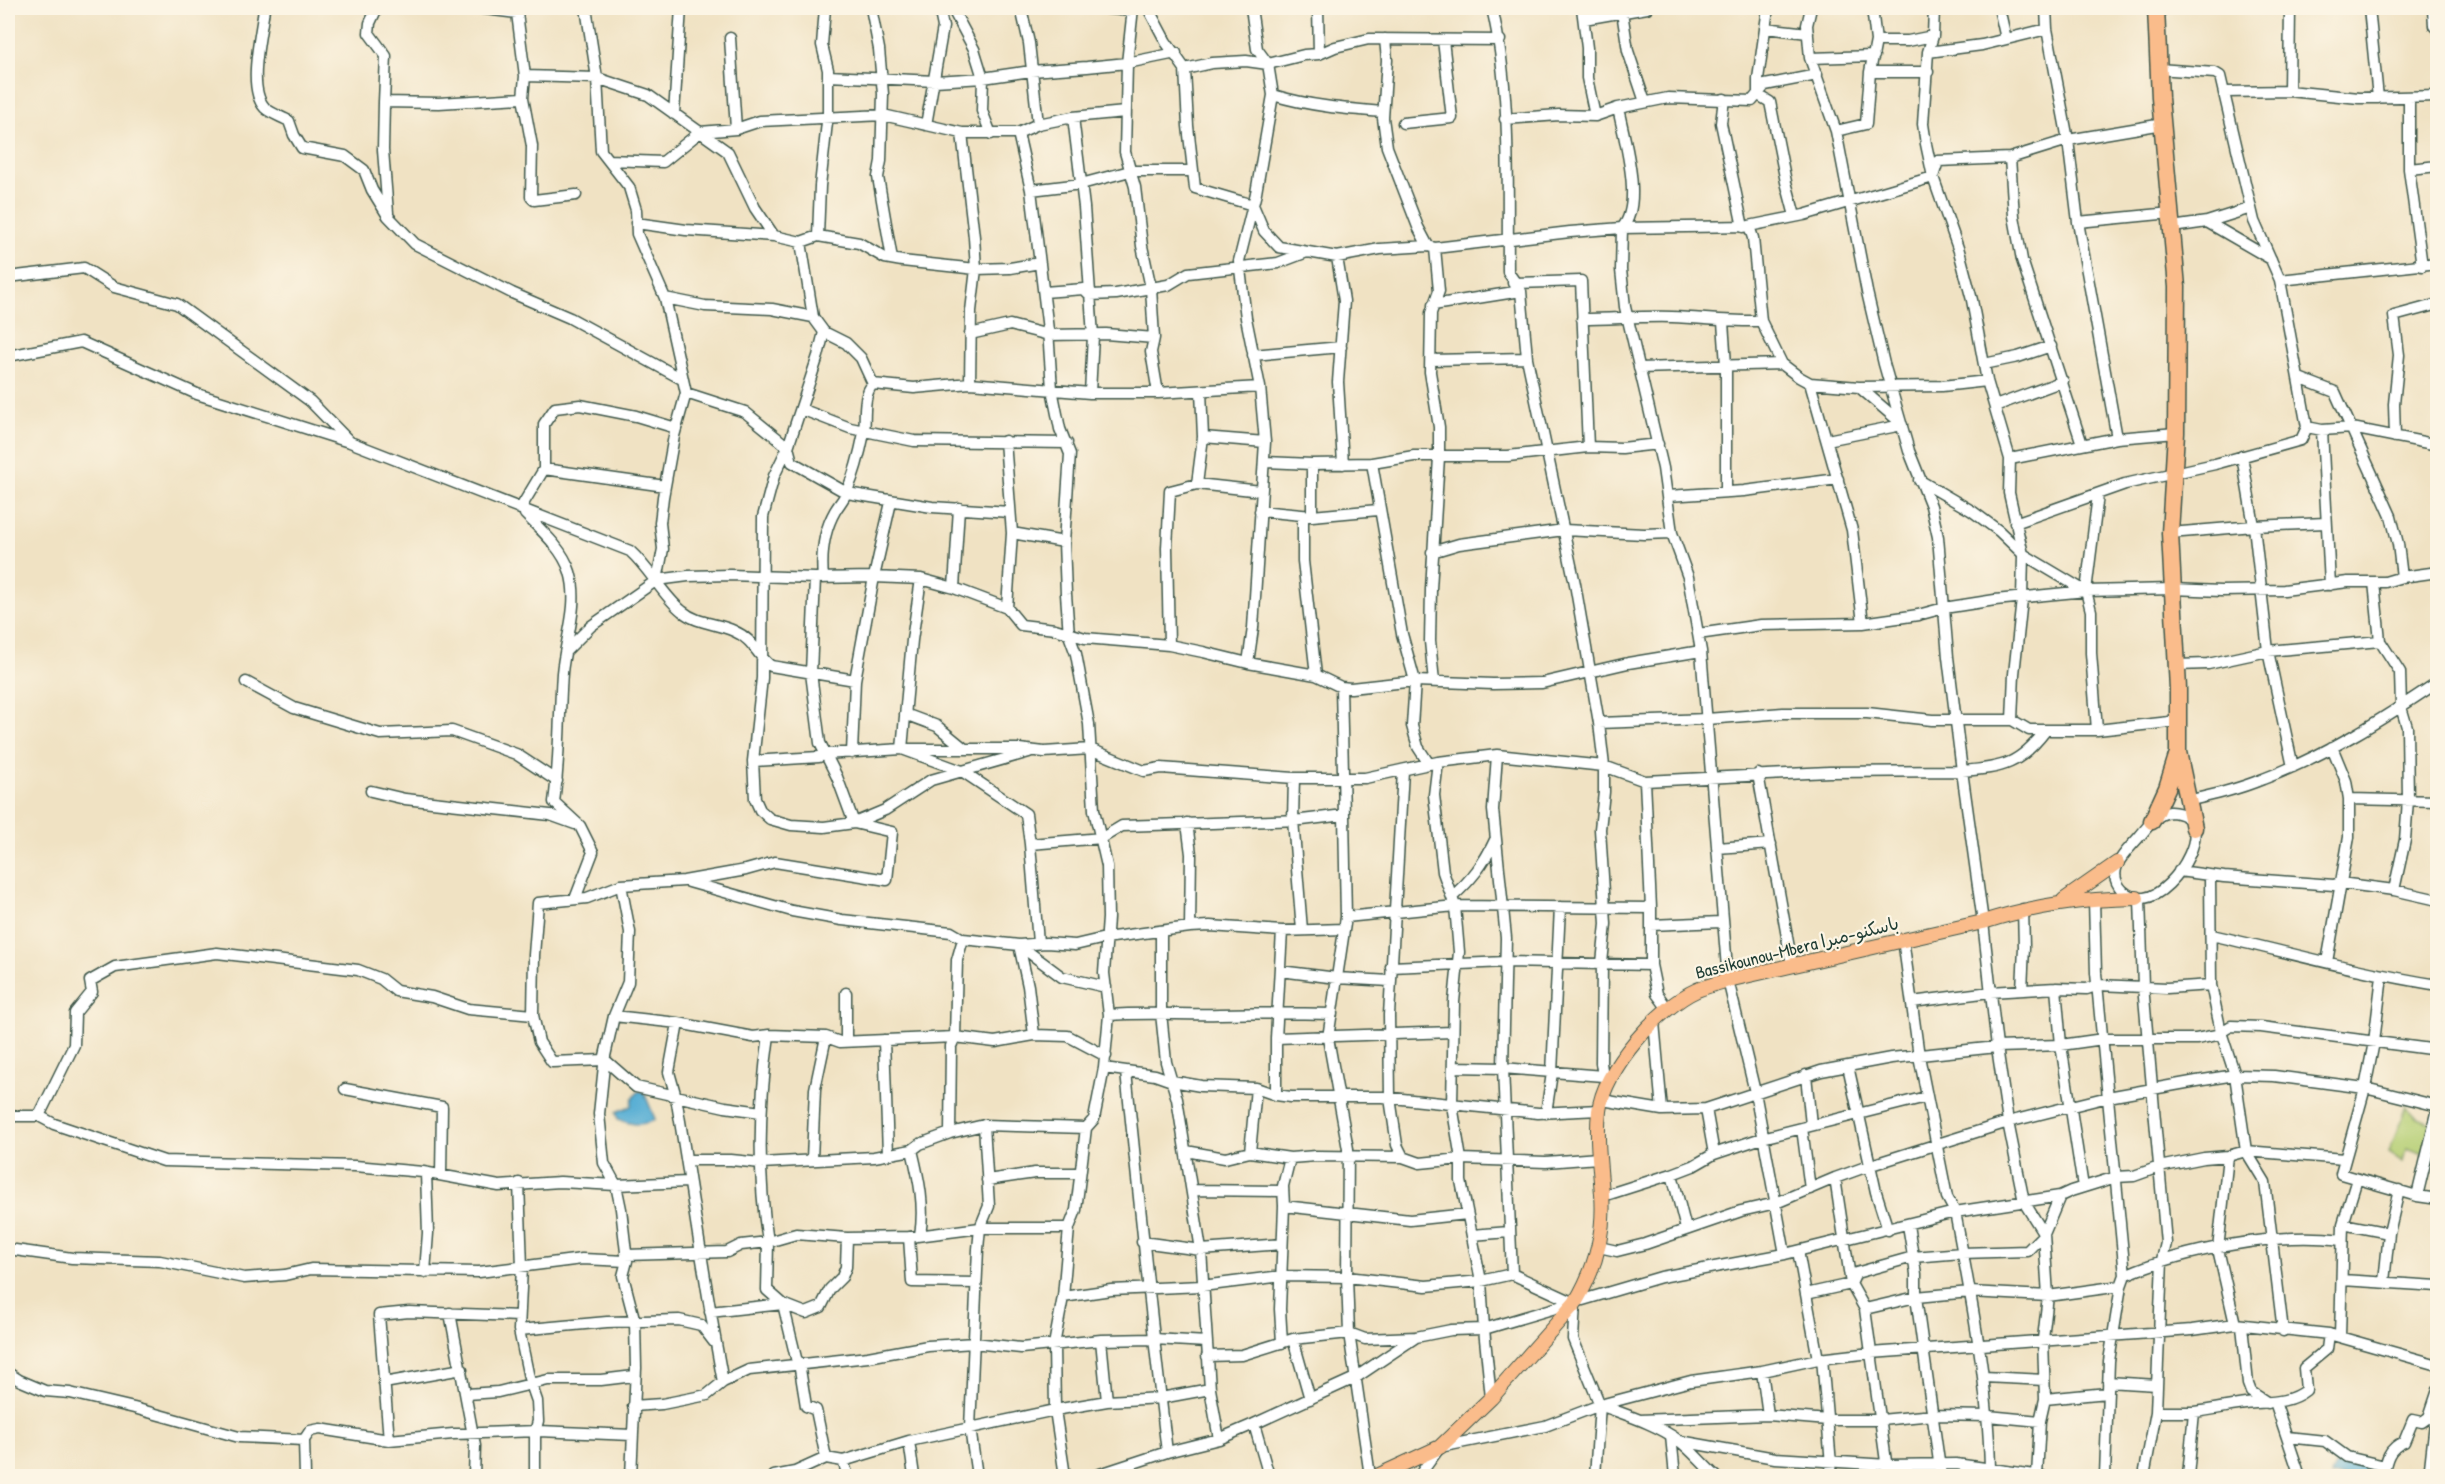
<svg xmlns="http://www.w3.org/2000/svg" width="2445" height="1484" font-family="'Patrick Hand','Playpen Sans Arabic',sans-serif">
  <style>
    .green { fill: #b6cf75; stroke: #6a8654; stroke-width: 1.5 }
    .water { fill: #57aed4; stroke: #3b7684; stroke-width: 1.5 }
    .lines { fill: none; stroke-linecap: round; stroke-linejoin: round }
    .minor-casing { stroke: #3e5649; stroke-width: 13 }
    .major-casing { stroke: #3e5649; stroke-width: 16 }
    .highway-casing { stroke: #3e5649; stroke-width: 19 }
    .minor { stroke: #fff; stroke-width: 10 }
    .major { stroke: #fabc8b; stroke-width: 14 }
    .highway { stroke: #fabc8b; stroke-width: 16 }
    .labels { text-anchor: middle; stroke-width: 4.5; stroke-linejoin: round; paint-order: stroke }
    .street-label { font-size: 18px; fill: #1f3d34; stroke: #fcf5e5 }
  </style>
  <rect width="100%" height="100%" fill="#fcf5e5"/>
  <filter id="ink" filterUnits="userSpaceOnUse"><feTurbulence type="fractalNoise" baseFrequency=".0167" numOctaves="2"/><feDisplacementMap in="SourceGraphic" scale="12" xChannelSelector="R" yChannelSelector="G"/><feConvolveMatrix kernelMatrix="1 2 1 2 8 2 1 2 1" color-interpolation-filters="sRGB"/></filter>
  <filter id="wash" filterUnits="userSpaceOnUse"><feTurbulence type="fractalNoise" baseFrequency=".008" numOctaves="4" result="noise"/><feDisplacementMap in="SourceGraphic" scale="24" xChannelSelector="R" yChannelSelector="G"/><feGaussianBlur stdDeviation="1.35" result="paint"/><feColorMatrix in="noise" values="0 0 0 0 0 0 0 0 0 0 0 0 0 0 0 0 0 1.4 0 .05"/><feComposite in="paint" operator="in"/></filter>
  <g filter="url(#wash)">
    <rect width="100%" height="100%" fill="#f0e2c3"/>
    <path class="green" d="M2406,1106l11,12 14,5 -8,31 -17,-6 -3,14 -14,-9z"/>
    <path class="water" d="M639,1091l5,1 11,27c-12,8 -24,6 -37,0l-2,-7 15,-6 1,-7z
      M2358,1460l11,8 6,8h-44l4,-10 13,-5z"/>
  </g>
  <g filter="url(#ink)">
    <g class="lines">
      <defs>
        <path id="minor" d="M264,8c-2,24 -18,80 1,100 5,5 17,9 24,13l5,14 8,13 43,8 19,14 8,20 16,26 27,28 97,49 58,25 112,61
          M377,8l-7,15 -1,10 17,23 -2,46 55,1 84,-5
          M477,8l40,5 8,63 72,2 51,17 80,57 27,56 19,28
          M586,8l11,70 4,73 28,36 7,23 1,24 28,64
          M871,8l8,41 4,45 -2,67 -3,16 14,82
          M952,8l22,41 9,29 -1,33 9,23
          M1021,8l8,35 9,81
          M1100,8l32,3
          M1133,8l-6,55 -2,89 10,35 7,59 9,42 3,50 -3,14 7,41
          M1148,8l18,34 19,27 3,57 7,62 58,17
          M1318,8l1,46
          M1492,8c20,85 15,177 16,264l13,19 6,67 48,226 24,139 5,43v26l-4,37 6,95 -4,39 -1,100 2,13 6,6
          M1582,8l5,40v30l8,38
          M1811,8l-4,17 3,33 26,73 31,161 17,72 25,87 22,55 7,31 10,120 14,114c42,-3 58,-7 84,-41
          M1934,8l-1,28 -5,16 -5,72 3,20 7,33 26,74 13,49 15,81 23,78 -1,34 14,61 -1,45 -8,75 -2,46
          M1999,8l7,31
          M2046,8l1,21 21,111 10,82 39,216
          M2369,8l9,90
          M2433,8l1,18 4,3
          M1622,12l6,39 17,51
          M1584,19l63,-11
          M1765,28l43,5
          M730,38l6,91
          M1385,39l2,21 -4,58 4,29 31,80 10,19
          M1876,41h32l25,-5
          M1928,52l54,-7 65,-16
          M1810,58l64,-2
          M1185,69l27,-6 34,-2 22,3 36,-9 15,-1 16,-7 34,-8 131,1
          M2158,69l57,4 5,3 34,145 26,59 27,147 15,3 30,-2 86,17
          M1870,72h58
          M525,76l-2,22 9,48 -1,51 3,3 42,-5
          M828,76l107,5 48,-3 48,-7 56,-4 40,-4 49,-10
          M2289,91l1,-83
          M2225,92l64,-1 70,7 79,-2
          M1273,95c36,11 73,14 110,17
          M1758,95l12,7 16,80 9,34
          M1758,95v-16l10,-71
          M2409,97v72l13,97
          M1724,99l-3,24 22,104
          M384,102l-1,48 5,63
          M1618,108c6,30 26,96 4,120l-1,42 4,37 38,161 9,65 16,44 13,74 27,329 27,112 30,162
          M674,114l7,-106
          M1073,117l11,90 9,129 -3,57
          M1505,119l54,-4 36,1 23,-8 50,-10 84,3 13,-16 52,-10
          M1403,123l49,-5 -9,-78
          M926,125l17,-98 -4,-19
          M1836,131l30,-7 4,-52 6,-31 -4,-33
          M962,133l12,104 2,32 34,-1 30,-5
          M1018,133l13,57 17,140 4,59 8,40 10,25 -6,88 2,52 3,41 7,19 13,70 5,86 13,56 1,52 -4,55 5,42 -5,53 -10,51 -8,9 -10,82 -7,18 -6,69 -9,48 1,65 10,66
          M2010,158l4,58 8,44 60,184
          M609,160l54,2 37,-30 36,-3 24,-8 123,-6 79,18h56l20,-9 35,-7 52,-5
          M2409,169l29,-3
          M1031,190l50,-6 49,-13h62
          M1253,205l11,26 15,16 58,10 43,-8 48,-3 7,2 135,-16 52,-4 127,-2 55,-11 129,-38 5,-16 72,-3 58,-18 95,-16
          M2078,222l93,-9
          M2207,222l64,37
          M636,223l50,7 88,6 27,6 17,-6 2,-50 8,-73v-43l-6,-25 3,-37
          M1749,226l4,12 8,83 21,43 17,13 11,6 49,4 83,-1 45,-5
          M2172,227l35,-5 44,-14
          M818,236l41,7 26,15 17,3 74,8 -5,42 -1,72
          M801,242l12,75 11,15 22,11 15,15 12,26 41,4 56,-5 120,10h68l102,-6
          M1337,257l7,44 -6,81 5,82
          M8,277l76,-9 30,19 63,17 133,97 40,41 280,109c20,18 33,45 52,60 15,13 35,12 52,20 21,9 22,24 37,35l84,14
          M2280,280l158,-17
          M1513,283l68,-2 7,166
          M1044,292l40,-3 6,6 26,-1 35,-6 17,-3 20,-12 90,-10 29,-11
          M1433,305l88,-14
          M813,317l-41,-8 -67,-3 -40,-8 21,95 59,19 43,35 4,15 55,31 85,14 78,5
          M1582,319c30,0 60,-3 90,-2 30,1 58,5 89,4
          M1723,322l3,43v126
          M970,334l40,-9 39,10 57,-1 48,4
          M1253,355l88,-8
          M8,356l73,-14 116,52 149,47
          M1431,360l96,-2
          M1984,364l34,-7 33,-11
          M1639,368l143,-4
          M2299,378l36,14 56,124 7,28 4,33
          M1810,383l42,147 11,93
          M1859,387l42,36
          M1995,406l68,-25
          M801,409l49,19 64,13 153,2
          M2322,430l8,155
          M1203,437l62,5
          M2395,437l-1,-33 5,-49 -5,-39 44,-12
          M1827,440l75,-15
          M1005,441l7,92 -5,75
          M2242,456l12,70 14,125 25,116
          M2010,459l107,-21 59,-5
          M1265,462l47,2 60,-1 42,-7h94l80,-9 34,1 36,-4
          M1372,463l30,171 13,47 -3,45 6,21 11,17
          M544,469l121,17
          M1919,480l53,31 27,20 24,23 62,37
          M1197,484l6,-47 -2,-46
          M1668,496l76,-5 94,-12
          M520,509l24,-40v-45l11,-16 25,-3 56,11 40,12
          M1260,511l52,5 66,-6
          M525,514c16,16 38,35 45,58 10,33 -5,68 -8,101 -3,43 -2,86 -8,129l26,24 13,26 -18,47
          M1303,516v45l13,114
          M1312,516v-52
          M2015,523l110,-39 90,-20 86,-24 6,-13
          M1012,533l52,9
          M2170,533l84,-7 72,-3
          M1432,552l27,-8 105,-14 80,4 28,-1
          M815,578l-4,95 9,70 17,34 17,46 -30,4 -33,-2 -21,-6 -10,-9 -5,-11 -2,-38 9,-83 1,-161 11,-41 14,-29 30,-91 6,-24
          M823,578c-2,-23 0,-46 12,-67 4,-7 10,-13 12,-20 8,-18 13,-38 17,-58 2,-15 -2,-38 9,-49
          M921,579l-9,61 -10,109 60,22 64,43 4,30 8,99
          M657,580l6,-31 -3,-26 3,-26 11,-61 12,-43
          M2374,582l6,59 20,31 1,35 6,20 1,73 -3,40 -11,50
          M954,588l5,-80
          M1698,634l63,-9 102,-2 55,-8 26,-7 51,-8 91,-9 87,-2 48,2 63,-1 64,-8h37l17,-5 36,-5
          M1169,645l-2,-97 3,-57 27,-7 64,7
          M566,651l25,-25 66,-46 31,-4 42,-1 85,3 59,-1 47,2 33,9 53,20 14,17 34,4 30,9 84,7 34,7 45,11 68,12 25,12 10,1 64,-7 78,3 49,-1 86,-20 73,-12
          M1248,663l5,-35 12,-186 -5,-55 -14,-69 -7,-57 17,-68 17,-98 -5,-31 -11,-15 -6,-41
          M2177,665l31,-1 60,-13 112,-10
          M246,682l48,26 86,26 72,-3 64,23 41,27
          M1434,682l-4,-41 1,-52 8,-132v-30l-9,-55 1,-59 8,-22 -4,-43
          M905,714l32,12 28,23
          M1599,723l108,-4 76,-6h84l65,7h80l17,10h68l82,-9
          M2097,730l-6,-77v-42l-5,-20 12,-96
          M852,753l3,-73 19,-103 17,-75
          M1497,755l-4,55 13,128 -3,130 9,206
          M753,761l66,-4 6,-3 77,-5h117l25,3 46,-3 54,22 17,-3 133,10h71l73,-16 59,-7 107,11 41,15 184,-9 133,-1 21,151 14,125 11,75 16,80 20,32 4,62 -5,43 2,60 -5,22 -3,55
          M1438,762l-4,33 9,77 12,34 4,46 -5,50 -2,103 9,54v22l20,100 3,48 177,-52 124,-23 170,-42 105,-16
          M1758,774l34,191
          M1294,778l-1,42 9,110
          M1645,781l6,127v57l6,29 11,15
          M371,791l34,8 145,16 25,9
          M2349,799l89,2
          M2187,801c26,-6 52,-12 76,-22 62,-23 120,-60 175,-97
          M2170,812c55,3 5,83 -26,86 -7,1 -15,-2 -21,-7 -20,-20 3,-39 16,-54 9,-10 16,-23 31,-25z
          M1344,815l2,102 -18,121 20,111 -1,128 2,56 21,143
          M1187,823l4,31 -1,73
          M1030,844l72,-6 20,-12 180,-6 42,-5 -3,-128
          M1717,848l54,-4
          M2179,871l45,6 110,8 6,-2 54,7 44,10
          M2210,876l1,109 10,47 14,43 11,76 19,31 18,149
          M689,882l103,29 50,9 109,12 12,7 56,6 27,-2 29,2 30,-7 85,-11 20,-1 72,5 62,-2
          M621,885l9,47 -2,50 -14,34 -9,40 -6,58 5,49 12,22 5,24 6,52 -4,15 12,46 1,46 -5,108
          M1452,897c19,-17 32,-33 43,-57
          M2140,899l3,87 23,257 -4,17 -6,152 -12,64
          M2094,900l2,73 29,302 -4,11 -12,75 -4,115
          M1346,917l109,-11 196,2
          M1651,925l70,-3
          M1161,931v82l5,49 11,37 24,151 9,139 9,50
          M2212,935c75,17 149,38 226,50
          M1903,939l16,117 28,141 8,15c16,85 33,169 35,256
          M1019,945l43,32 44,10
          M1019,945l9,41 6,49
          M2327,962l22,-125v-38l-3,-18 -14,-34
          M1391,967l115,-5 145,3
          M1280,971l57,7 53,3
          M2382,976l-8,66 -9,46 -24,86 76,22 21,3
          M2056,988l5,57 22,142
          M2022,990l2,-43 -1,-38
          M1912,1002l78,-10 66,-4 31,1 11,-4 69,3 44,-3
          M533,1015l1,-60 4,-52 49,-5 34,-13 63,-4 62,-11 29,-8 112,18 5,-48 -38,-9 31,-13 46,-30 98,-28
          M1109,1015c37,-3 74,0 111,-1 38,-1 74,-1 112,0
          M614,1016l64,7 75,14 16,-2 57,2 14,5 115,-5 40,5 39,-7 34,1 38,20
          M1654,1022l8,88
          M678,1023l-9,49 7,25c16,95 29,190 47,285
          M2221,1032l10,-6 30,1 177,23
          M1276,1038l177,-6
          M884,1040l4,114
          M846,1041v-48
          M1848,1066l28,126 12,38
          M1454,1067l49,1 100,8
          M1104,1068l51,7 17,6 29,5 55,2 20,7 15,2h92l155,16 61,-3
          M1126,1072c13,127 26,254 41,380
          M1806,1075l5,50
          M345,1089l97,18 -1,68
          M1276,1095v-57l6,-107
          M1602,1100l60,10 44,-1 115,-38 70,-13 106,-11 64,-2 42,-6h93l26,-5
          M1706,1109l8,45
          M1546,1113l6,-40 8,-166
          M8,1116h31l35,-71 1,-32 17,-21 -2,-11 25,-14 102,-14 141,17 23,9 15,12 36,6 36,12 65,6 6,27 13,20 53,-2 31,27 89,20 36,5
          M39,1116l15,8 110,37 191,5 68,6 76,14 61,-4 56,3 72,-3
          M1802,1128l8,61
          M950,1133l1,-87 4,-9 2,-77 6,-21
          M912,1150c7,29 13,56 8,85
          M1186,1151l39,7 25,-6 40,6 26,-2 87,1 17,6 41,-4 85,3 52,-4
          M1250,1152l6,-64
          M2228,1156l-10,93 17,75
          M1403,1157l-6,-12 -7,-47 -1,-83 14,-244
          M812,1159l3,-70 11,-52
          M687,1160h44l30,3 113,-6 38,-7 8,-6 30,-11 34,-8 102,3
          M1672,1174l14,55
          M1835,1178l16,106 14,25 23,167
          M987,1180l48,-7h44
          M519,1183l3,84 -3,63 10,48 8,23 1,20 -3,11v44
          M1192,1190l91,1
          M1603,1196l69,-22 21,-8 21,-12 48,-16 164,-41
          M2417,1196l21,-87
          M1284,1206l126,14 57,-6
          M2343,1224l46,9
          M1908,1225l8,49v23l25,179
          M1472,1235l37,-3
          M909,1237l3,45 64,1
          M1142,1242l59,8 81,-6
          M1599,1247l18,4 28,-7 96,-33 35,-8 59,-25 36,-13 137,-43 100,-25 89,-16 38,-6 39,1 91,12 73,18
          M8,1249l64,9 88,3 84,17 41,-3 26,-6 168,3 103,-13 45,2
          M1798,1251l20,108
          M626,1255l101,-3 14,-7 27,-3c-11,-69 -9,-138 1,-207
          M425,1272l3,-39 -2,-60
          M2125,1275c58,-25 154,-44 216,-35
          M2342,1280l96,6
          M2384,1282l5,-49 10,-43
          M1806,1294l45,-10 5,-11 57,-16 49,-4 65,-2 17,-17 16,-38 11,-5 45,-14 18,-1 25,-9 45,-9 24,-2 18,-5 98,8
          M1063,1297l48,-7 91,-4 80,-10 65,1 79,9 55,-5 31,-7 63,29 -2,36 27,66 -5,71
          M1865,1309l51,-12 54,-5 78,4 73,-10
          M710,1312l73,-8 23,9 15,-6 9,-18 12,-12 4,-10 1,-29
          M450,1313l25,133 -1,30
          M2242,1326l6,58 3,8 17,11
          M519,1330l88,-8 72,-2 22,5 13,17
          M2340,1337l3,-113 14,-45
          M1293,1339l17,60
          M1101,1340l6,61
          M1282,1343l-2,-34 4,-103 -1,-20 7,-28
          M1207,1356l35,-1 51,-16 56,-6 16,6 51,-2 35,-7 33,-1 7,69
          M1822,1358l10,118
          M1762,1371l6,44
          M8,1373l11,7 26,11 25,2 64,15 105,29 65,3 6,-9 10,-2 69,11 64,-6 86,-3 93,4
          M1984,1377l60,3
          M2108,1382l49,3
          M384,1383l78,-14
          M467,1394l31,-2 50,-12h53l33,-4
          M2045,1399l62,-6
          M2275,1402l25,74
          M1600,1405c26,10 56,19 78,35 14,10 25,25 38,36
          M633,1406l29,-2 45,-9 16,-13 26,-12 119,-13 60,-11 46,-3 47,5 80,-8 53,-1 53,3
          M2156,1412h38
          M1640,1420l128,-5 60,5h53l52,-5 55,1 52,5
          M1254,1424l15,52
          M1671,1436l4,40
          M2287,1437l38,4 22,16 38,9
          M304,1440l1,36
          M389,1440l-10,-125 30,-3 110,4
          M909,1441l5,35
          M1680,1441l95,17 113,7 68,-1 86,12
          M826,1458l-10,-48 -10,-4 -7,-43 -3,-5 -13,-54 -16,-14 1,-48 28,-8 51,4 62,-1 71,-9h89
          M843,1461l5,15
          M774,1476l21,-4 31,-14 17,3 66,-20 146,-31 52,-9 54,-3 49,-9
          M977,1476l-7,-48 8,-179 2,-21 9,-22 -5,-81
          M1094,1476l73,-24 52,-13 35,-15 101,-46 61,-41
          M1419,1476l21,-29 105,-21 55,-21 91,-24 71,-10 56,-12 53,-6 321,-23 43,-6 94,10 109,31
          M2188,1476l6,-64c21,-2 41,-8 62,-9 18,-1 35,-1 50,-13l-2,-22 23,-19 2,-15
          M2383,1476c3,-15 5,-28 21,-34l9,-22 9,2 7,-5 9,-27
          M2429,1476l8,-71"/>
        <path id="major" d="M2064,900l53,-37
          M1377,1476l63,-29 51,-49 84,-95c20,-33 30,-71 27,-109 -2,-28 -6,-55 -3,-83 5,-42 60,-104 98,-121 10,-4 21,-7 31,-10l255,-58c54,-17 98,-23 154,-24"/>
        <path id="highway" d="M2156,8l4,90 17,189 -1,146 -6,100 8,156v63l16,76
          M2152,821l15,-33 10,-32"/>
      </defs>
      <use href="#minor" class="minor-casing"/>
      <use href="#major" class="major-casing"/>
      <use href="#highway" class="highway-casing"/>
      <use href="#minor" class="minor"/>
      <use href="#major" class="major"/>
      <use href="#highway" class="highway"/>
    </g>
  </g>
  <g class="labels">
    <g class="street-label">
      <text transform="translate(1797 948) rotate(-14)" y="6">Bassikounou-Mbera باسكنو-مبرا</text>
    </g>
  </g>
  <rect width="2445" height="1484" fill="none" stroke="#fcf5e5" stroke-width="30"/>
</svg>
